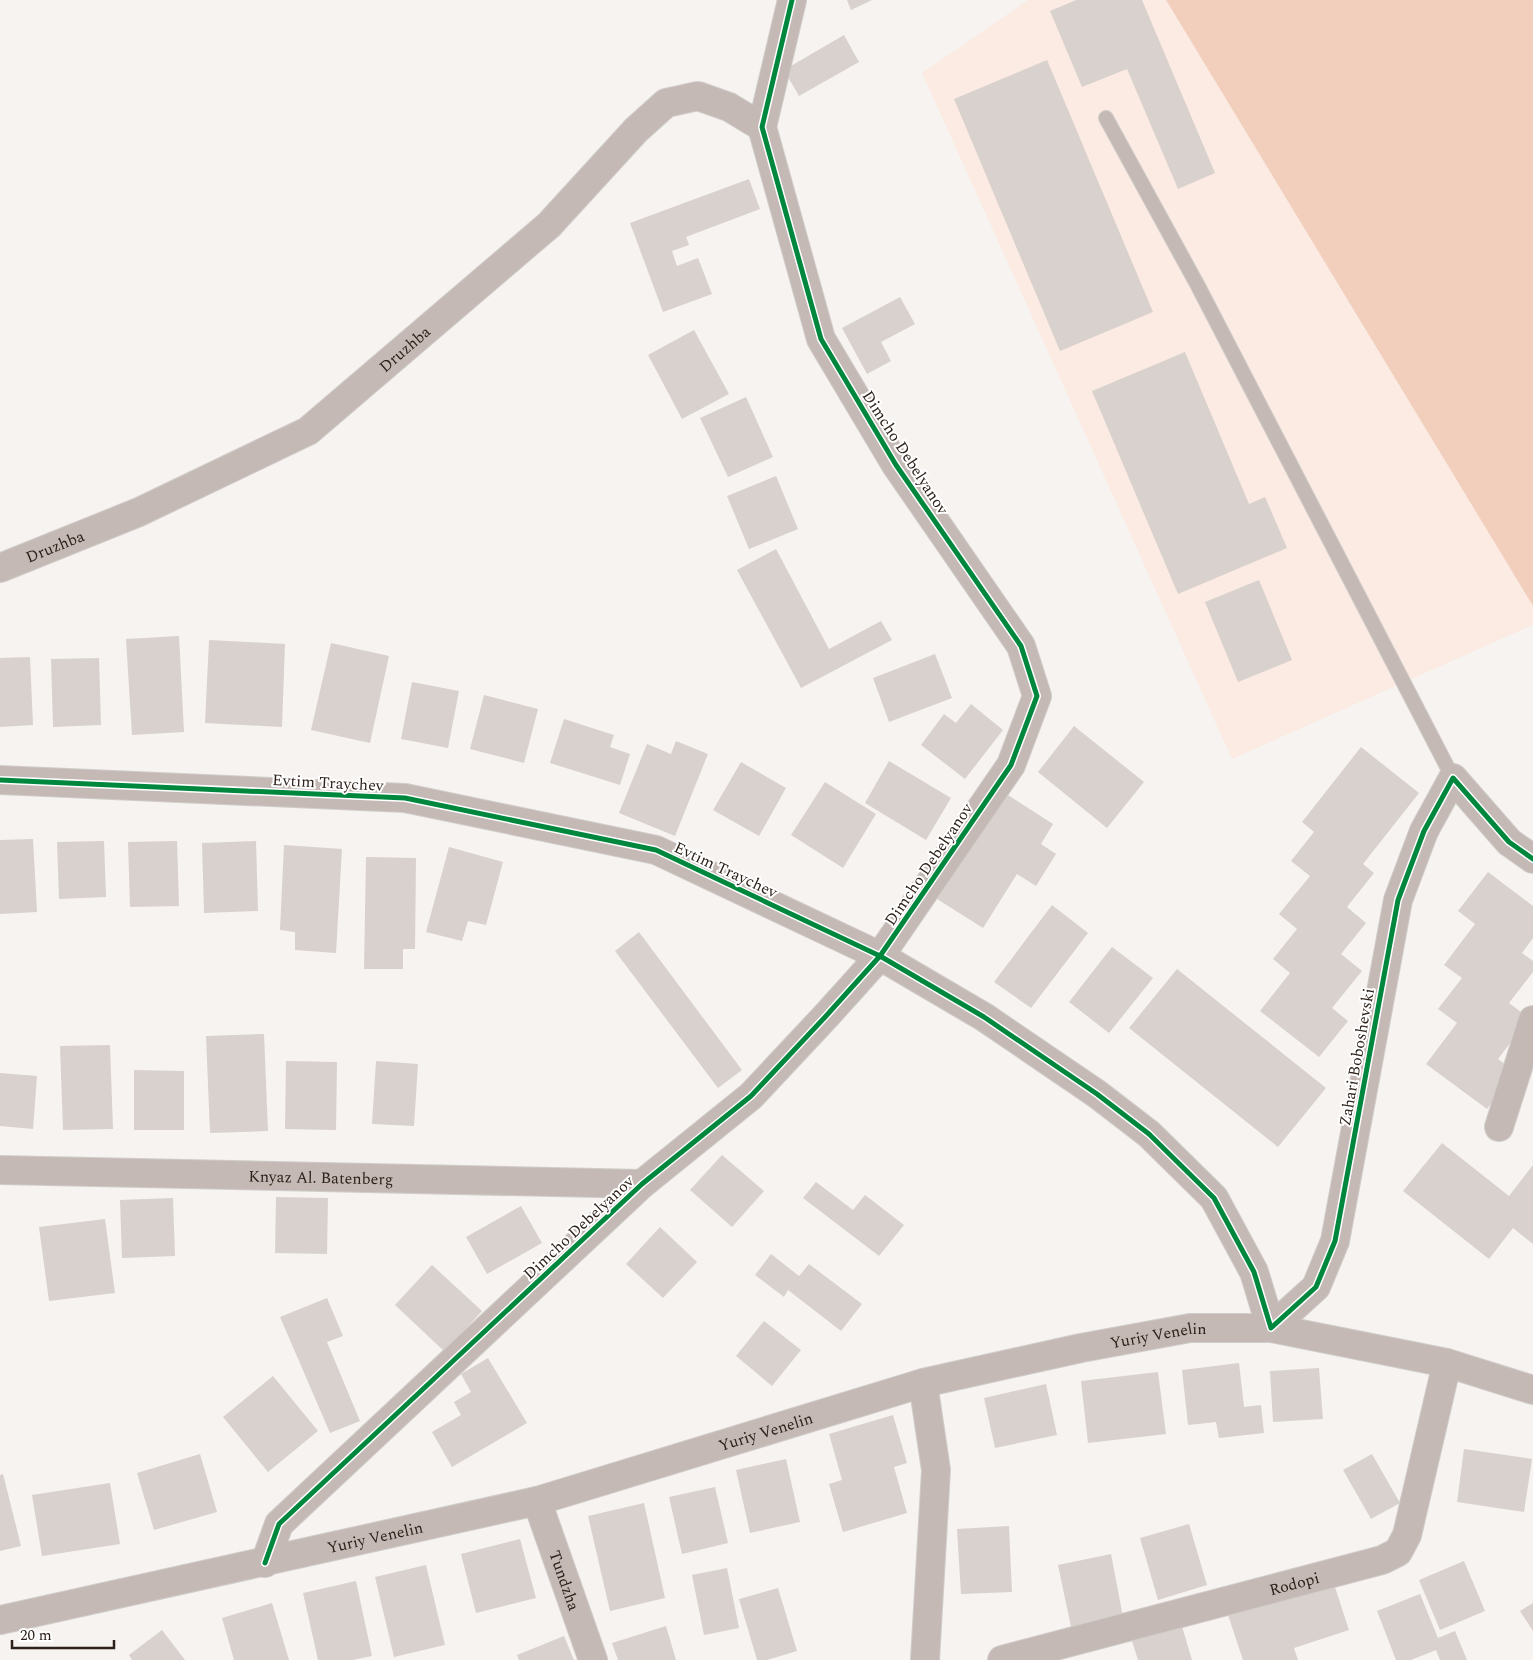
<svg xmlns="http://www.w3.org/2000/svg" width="1533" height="1660" font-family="Spectral,serif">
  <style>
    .built { fill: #fbebe2 }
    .green { fill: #f2cfbc }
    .building { fill: #d9d1cd }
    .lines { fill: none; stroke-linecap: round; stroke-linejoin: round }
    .service-casing { stroke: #d1cdcb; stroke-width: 16 }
    .minor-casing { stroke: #d1cdcb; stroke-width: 30 }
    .tertiary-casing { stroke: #d1cdcb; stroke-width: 30 }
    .service { stroke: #c4b9b4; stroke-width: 14 }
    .minor { stroke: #c4b9b4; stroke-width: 28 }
    .tertiary { stroke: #c4b9b4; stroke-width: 28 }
    .cycleway-casing { stroke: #fff; stroke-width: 8 }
    .cycleway { stroke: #00873e; stroke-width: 5 }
    .labels { text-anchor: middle; stroke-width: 4; stroke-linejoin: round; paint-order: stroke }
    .street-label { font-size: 16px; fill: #2e211a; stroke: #fff }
  </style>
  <rect width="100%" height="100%" fill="#f6f3f1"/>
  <path class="built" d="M1028,0h138l367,606v19l-301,134 -310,-686z"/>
  <path class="green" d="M1166,0h367v606z"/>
  <path class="building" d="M847,0h25l-21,10z
    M1076,0h66l73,173 -37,16 -51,-120 -45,18 -32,-76z
    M844,35l15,27 -60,34 -15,-26z
    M1047,60l106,252 -93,39 -106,-252z
    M749,179l11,30 -74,28 3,8 -17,6 5,15 21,-8 14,36 -49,18 -33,-89z
    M900,297l15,27 -34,18 10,19 -24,13 -25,-46z
    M694,330l35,64 -47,25 -34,-64z
    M1185,352l64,152 16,-7 22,51 -109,46 -86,-203z
    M746,397l27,60 -45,20 -28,-59z
    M776,476l22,53 -49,20 -22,-53z
    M776,549l53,100 52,-28 11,19 -91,48 -64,-118z
    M1259,580l33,80 -54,22 -33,-80z
    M179,636l5,96 -52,3 -6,-96z
    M209,640l76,4 -3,83 -77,-4z
    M331,643l58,13 -19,87 -59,-13z
    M935,654l17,44 -63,24 -16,-44z
    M30,657l3,68 -33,2v-69z
    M99,658l2,67 -48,2 -2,-68z
    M412,682l47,9 -11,57 -47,-9z
    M484,695l54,14 -14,54 -54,-14z
    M971,704l32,26 -38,49 -44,-34 23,-31 12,9z
    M564,719l50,16 -4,12 20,7 -10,31 -70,-22z
    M1074,726l70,56 -37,46 -69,-56z
    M676,741l32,13 -33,82 -56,-23 28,-69 24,10z
    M1361,747l58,46 -56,71 11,9 -27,34 19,16 -25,31 21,17 -30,37 16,13 -29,36 -59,-46 30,-38 -17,-14 24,-30 -18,-15 31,-38 -19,-15 23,-29 -12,-10z
    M889,761l62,37 -25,42 -61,-37z
    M741,762l45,26 -27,48 -46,-26z
    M825,782l51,32 -33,54 -52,-33z
    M1003,792l50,32 -12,20 15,10 -20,32 -19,-12 -34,54 -46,-29z
    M33,839l4,73 -37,2v-74z
    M104,841l2,56 -47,2 -2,-57z
    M177,841l2,65 -49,1 -2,-65z
    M256,841l2,70 -54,2 -2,-70z
    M284,845l58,4 -6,104 -41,-3v-18l-15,-2z
    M449,847l54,15 -17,63 -18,-4 -6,20 -36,-9z
    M366,857l50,1 -1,91h-12v20h-39z
    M1488,872l45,34v32l-11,15 11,8v11l-24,31 20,15 -31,41 18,13 -29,37 -61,-45 31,-41 -19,-14 24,-31 -18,-13 31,-41 -17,-13z
    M1052,905l36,28 -57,75 -37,-26z
    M639,932l103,138 -24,18 -103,-137z
    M1112,947l41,31 -44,55 -40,-31z
    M1177,969l149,119 -48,59 -149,-119z
    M264,1034l4,97 -58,2 -4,-97z
    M110,1045l3,84 -50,1 -3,-84z
    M286,1061l51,1 -1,68 -51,-1z
    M376,1061l42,3 -4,62 -42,-2z
    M134,1070l50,1v59h-50z
    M0,1073l37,3 -4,53 -33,-3z
    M1442,1143l67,53 24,-31v79l-20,-16 -24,31 -86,-68z
    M722,1155l42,36 -32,36 -42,-37z
    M816,1182l37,28 12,-15 39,30 -25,31 -76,-58z
    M276,1197l52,1 -1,56 -52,-1z
    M173,1198l2,58 -53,2 -2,-58z
    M521,1206l21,37 -55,31 -21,-37z
    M105,1219l10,74 -66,8 -10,-74z
    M660,1227l37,35 -34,36 -37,-34z
    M771,1254l28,22 10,-12 53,40 -21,27 -53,-41 -4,7 -29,-22z
    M432,1265l50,46 -37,41 -50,-47z
    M327,1298l16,38 -16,6 33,79 -30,12 -50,-116z
    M764,1321l37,29 -29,36 -36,-30z
    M488,1358l39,65 -75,44 -20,-35 29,-17 -7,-13 17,-10 -10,-18z
    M1239,1363l5,44 17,-2 3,28 -45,5 -3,-16 -28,3 -6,-55z
    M1319,1368l4,51 -50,3 -3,-51z
    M1158,1372l8,62 -78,9 -7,-62z
    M273,1376l45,55 -50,41 -45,-55z
    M1046,1384l11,51 -62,13 -11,-50z
    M893,1415l14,48 -13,4 13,46 -64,19 -14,-48 13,-4 -13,-46z
    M1464,1449l68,10 -8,53 -67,-10z
    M200,1454l17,58 -63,18 -17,-57z
    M1372,1454l28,49 -29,16 -28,-49z
    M786,1459l14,63 -50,11 -14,-63z
    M3,1474l18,72 -21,5v-76z
    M110,1483l10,61 -78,12 -10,-61z
    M715,1487l13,56 -46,11 -13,-57z
    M644,1503l21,95 -55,13 -22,-95z
    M1189,1524l18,61 -49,15 -18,-62z
    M1009,1526l3,66 -51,2 -4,-65z
    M520,1539l16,59 -60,15 -15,-59z
    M1111,1554l12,63 -52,10 -13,-62z
    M1464,1561l21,50 -45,19 -21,-50z
    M426,1565l19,80 -51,12 -19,-80z
    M727,1568l12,60 -35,7 -12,-60z
    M356,1581l16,75 -20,4h-34l-15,-67z
    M1333,1581l16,49 -55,18 4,12h-55l-15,-45z
    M778,1588l19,63 -30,9h-10l-18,-61z
    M1420,1594l18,44 17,-7 12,29h-27l-4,-10 -25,10h-15l-19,-49z
    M272,1603l17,57h-55l-12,-42z
    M1533,1603v28l-13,-20z
    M1181,1623l11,37h-54l-7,-22z
    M666,1626l10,34h-58l-6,-17z
    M162,1630l23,30h-53l-3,-5z
    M564,1636l10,24h-55l-2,-5z"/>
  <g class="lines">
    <defs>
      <path id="service" d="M1106,118l92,168 255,492"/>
      <g id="minor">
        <path id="s1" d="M0,568l139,-56 169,-81 241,-206 87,-95 30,-27 32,-7 31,11 33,20"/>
        <path d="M0,780l405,18 251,52 224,106 104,61 113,77 52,40 65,64 40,74 17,56 45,-41 19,-46 63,-341 26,-69 29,-53 56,64 24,17"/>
        <path d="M1499,1127l34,-107"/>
        <path id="s2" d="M0,1170l642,14"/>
        <path d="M923,1383l13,87 -11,190"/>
        <path id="s3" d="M537,1501l56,159"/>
        <path d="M265,1563l14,-39 363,-340 109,-88 75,-80 54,-60 131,-191 26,-69 -16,-50 -125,-181 -75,-126 -59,-212 30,-127"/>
        <path id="s4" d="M1002,1660l380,-100 16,-8 9,-17 40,-172"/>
      </g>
      <g id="tertiary">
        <path id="s5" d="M0,1620l537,-119 386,-118 158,-35 109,-20h81l176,35 86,27"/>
      </g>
    </defs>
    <use href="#service" class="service-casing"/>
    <use href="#minor" class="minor-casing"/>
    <use href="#tertiary" class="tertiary-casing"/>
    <use href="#service" class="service"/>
    <use href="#minor" class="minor"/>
    <use href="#tertiary" class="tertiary"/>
    <defs>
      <path id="cycleway" d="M0,780l405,18 251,52 224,106 104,61 113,77 52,40 65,64 40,74 17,56 45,-41 19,-46 63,-341 26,-69 29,-53 56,64 24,17
        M265,1563l14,-39 363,-340 109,-88 75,-80 54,-60 131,-191 26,-69 -16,-50 -125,-181 -75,-126 -59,-212 30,-127"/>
    </defs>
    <use href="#cycleway" class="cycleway-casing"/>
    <use href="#cycleway" class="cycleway"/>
  </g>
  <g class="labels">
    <g class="street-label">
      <text dy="6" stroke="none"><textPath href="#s1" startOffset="464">Druzhba</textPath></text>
      <text transform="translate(906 452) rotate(57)" y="6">Dimcho Debelyanov</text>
      <text dy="6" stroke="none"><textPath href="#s1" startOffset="59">Druzhba</textPath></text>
      <text transform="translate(328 782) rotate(3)" y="6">Evtim Traychev</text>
      <text transform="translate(928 864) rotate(-56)" y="6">Dimcho Debelyanov</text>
      <text transform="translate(726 869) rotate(25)" y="6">Evtim Traychev</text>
      <text transform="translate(1356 1057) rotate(-80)" y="6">Zahari Boboshevski</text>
      <text dy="6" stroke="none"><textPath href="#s2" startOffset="321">Knyaz Al. Batenberg</textPath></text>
      <text transform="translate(578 1227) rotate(-43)" y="6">Dimcho Debelyanov</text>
      <text dy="6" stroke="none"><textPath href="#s5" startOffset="1194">Yuriy Venelin</textPath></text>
      <text dy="6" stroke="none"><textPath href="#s5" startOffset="789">Yuriy Venelin</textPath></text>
      <text dy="6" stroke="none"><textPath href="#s5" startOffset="384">Yuriy Venelin</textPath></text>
      <text dy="6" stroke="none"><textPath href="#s3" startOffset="84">Tundzha</textPath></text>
      <text dy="6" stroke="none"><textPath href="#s4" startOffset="302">Rodopi</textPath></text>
    </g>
  </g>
  <path d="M12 1640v8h102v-8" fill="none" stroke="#2e211a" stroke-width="2.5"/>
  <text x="20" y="1640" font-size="15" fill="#2e211a" stroke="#ffffff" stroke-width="4" paint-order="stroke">20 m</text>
</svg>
